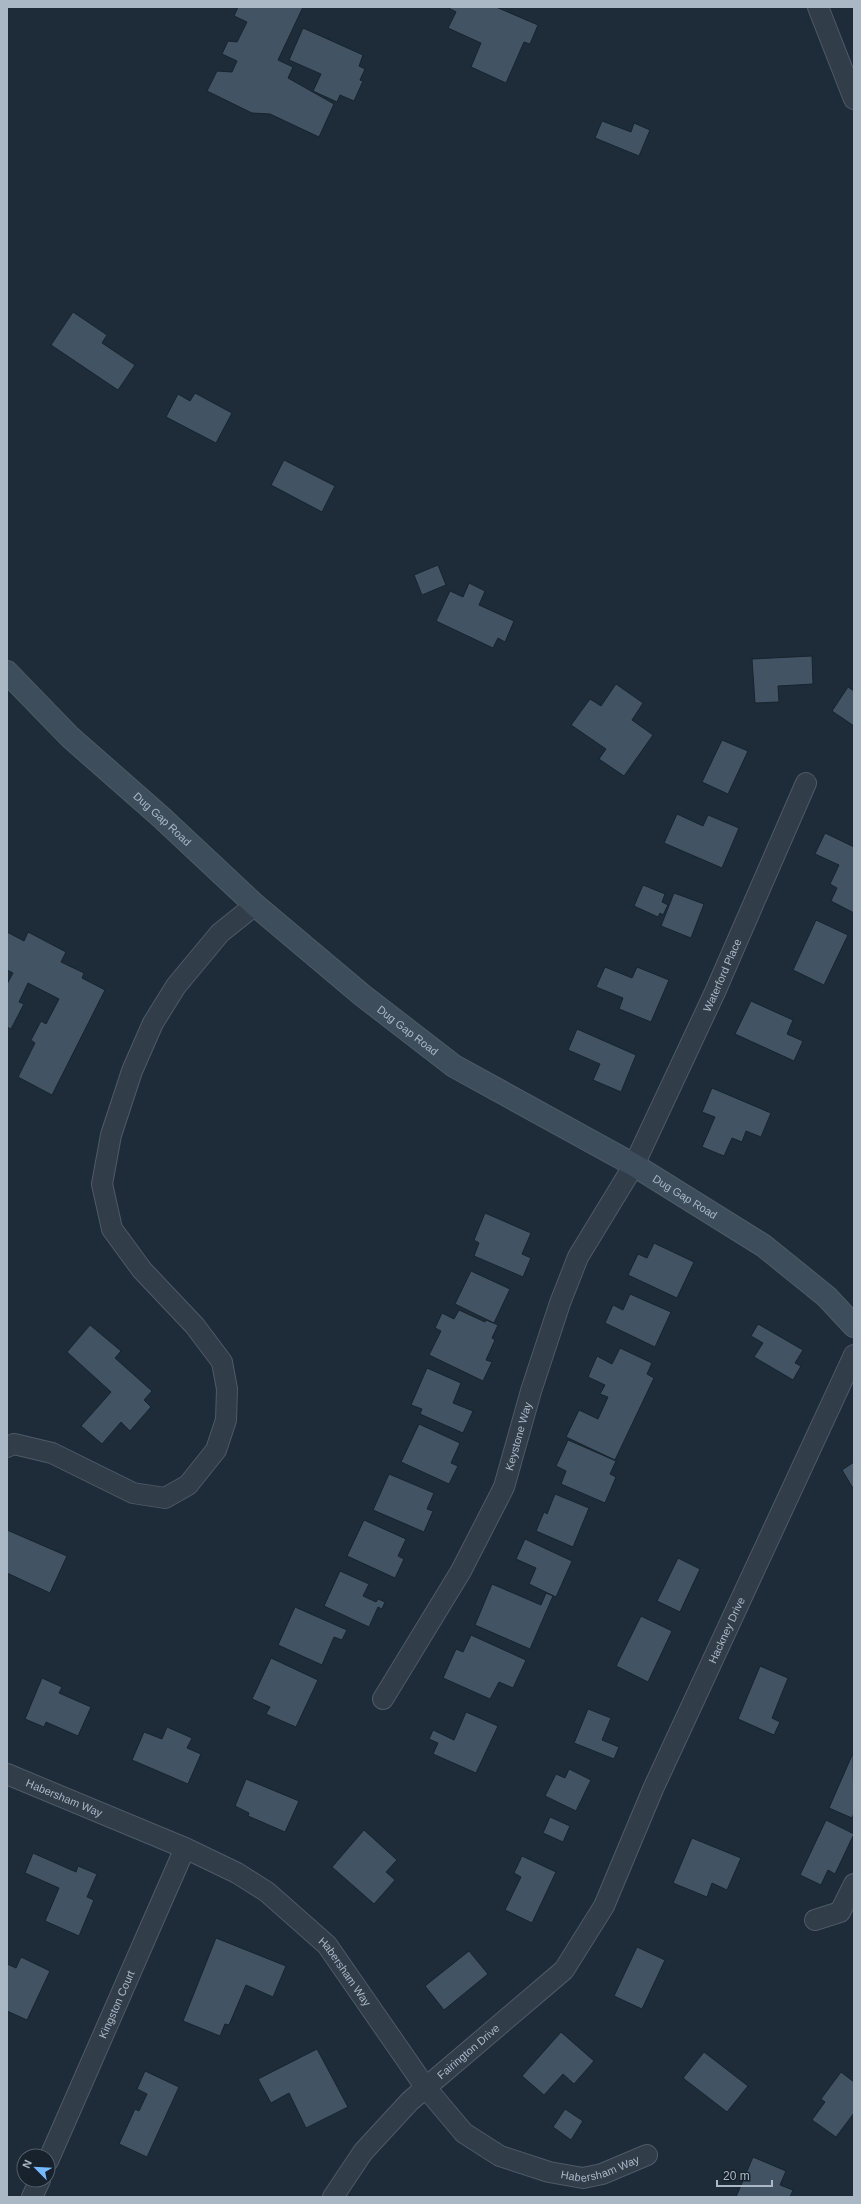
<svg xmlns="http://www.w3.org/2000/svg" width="861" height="2204" font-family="Arial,sans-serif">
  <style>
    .building { fill: #425363; stroke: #18242f }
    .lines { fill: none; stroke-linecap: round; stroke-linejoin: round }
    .street-casing { stroke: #4e5b67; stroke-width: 22 }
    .secondary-casing { stroke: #4e5b67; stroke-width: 24 }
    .street { stroke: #313d49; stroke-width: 20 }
    .secondary { stroke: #3e4d5c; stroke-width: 22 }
    .labels { text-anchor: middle; stroke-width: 4; stroke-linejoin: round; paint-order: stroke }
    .street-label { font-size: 11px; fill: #aab8c6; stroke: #17222d }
  </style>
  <rect width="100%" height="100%" fill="#1d2c38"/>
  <path class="building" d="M238,7h65l-25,53 15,7 -5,11 46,26 -15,33 -49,-23 -18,-1 -45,-22 10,-20 15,1 5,-11 -15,-7 6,-13 9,1 10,-20 -13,-6z
    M496,7l42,18 -8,19 -6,-2 -18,41 -35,-16 10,-24 -33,-15 8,-16 -9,-5z
    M303,28l60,27 -4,11 6,3 -5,11 3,1 -9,20 -14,-6 -3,7 -24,-11 8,-17 -32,-14z
    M602,121l29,11 3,-9 16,7 -11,26 -44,-18z
    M73,312l34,23 -5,8 33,22 -17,25 -67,-45z
    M195,393l37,20 -16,30 -50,-26 12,-23 12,7z
    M284,460l51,26 -13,26 -51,-27z
    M438,565l8,20 -24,10 -8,-20z
    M469,583l16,8 -6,14 35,16 -9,21 -7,-4 -5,10 -57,-27 14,-30 13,6z
    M812,656l1,28 -35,2 1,16 -24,1 -3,-44z
    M616,684l27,19 -11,17 21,15 -29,41 -25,-17 7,-10 -35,-24 19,-26 11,7z
    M848,687l6,4v35l-22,-15z
    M722,740l26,11 -20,43 -26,-12z
    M677,814l26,12 5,-11 31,13 -17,40 -58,-25z
    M825,833l29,14v66l-23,-12 6,-13 -7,-4 9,-19 -24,-11z
    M643,885l22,9 -3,8 6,3 -5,10 -3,-2 -2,4 -24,-11z
    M674,893l30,11 -13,34 -30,-12z
    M816,920l32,15 -24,50 -31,-15z
    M7,932l17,9 4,-9 38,20 -5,10 23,11 -2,5 23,12 -53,105 -34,-18 17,-34 -4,-3 10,-19 5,3 13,-25 -31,-16 -9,19 5,2 -13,25 -4,-2v-43l6,-11 -6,-3z
    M605,967l27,11 5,-11 32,13 -18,42 -32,-13 4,-11 -27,-11z
    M751,1001l42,19 -6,14 16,7 -9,20 -59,-27z
    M577,1029l59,26 -15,37 -28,-12 7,-16 -32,-14z
    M712,1088l59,25 -10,24 -15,-6 -4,11 -10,-4 -8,18 -22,-9 13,-30 -13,-5z
    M485,1213l46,20 -9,21 9,4 -8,19 -49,-21 5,-13 -5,-3z
    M654,1243l40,19 -17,36 -49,-23 10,-21 9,4z
    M471,1271l39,18 -16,34 -39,-19z
    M630,1294l41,18 -16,35 -50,-24 8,-18 10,5z
    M459,1310l26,12 1,-2 12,5 -6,13 3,2 -9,20 6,2 -9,19 -54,-26 12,-24 -6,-3 7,-15 12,6z
    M758,1324l45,26 -8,13 6,3 -8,14 -39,-23 9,-14 -12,-7z
    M90,1325l31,26 -6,7 37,33 -8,9 7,7 -21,24 -9,-9 -19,22 -21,-18 30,-34 -44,-40z
    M620,1348l32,15 -5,11 7,4 -39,82 -49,-23 13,-27 19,9 10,-22 -8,-3 5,-9 -17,-8 9,-21 15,8z
    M427,1368l34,15 -8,20 20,8 -10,22 -43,-19 2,-5 -11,-4z
    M419,1424l41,19 -9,20 7,3 -9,18 -48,-22z
    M568,1440l48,21 -6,13 6,3 -11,26 -44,-19 5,-13 -10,-5z
    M854,1462v28l-12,-20z
    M389,1474l45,19 -7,16 6,2 -9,21 -51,-22z
    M555,1494l34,14 -16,39 -37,-16 8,-19 3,2z
    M364,1520l42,19 -8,17 6,3 -9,19 -48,-22z
    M7,1530l60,26 -17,37 -43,-20z
    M525,1539l47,22 -16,36 -27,-13 7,-16 -20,-9z
    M678,1558l22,11 -20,43 -23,-11z
    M340,1571l29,13 -6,12 13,6 2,-3 7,3 -3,7 -4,-2 -9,20 -45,-21z
    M492,1584l49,21 5,-12 7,3 -23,53 -55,-24z
    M295,1607l52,23 -5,10 -8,-3 -12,28 -44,-20z
    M641,1616l31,15 -24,51 -32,-16z
    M471,1635l55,25 -13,28 -14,-6 -9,17 -47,-21 13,-29 7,3z
    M271,1658l47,22 -22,47 -30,-13 4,-7 -18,-8z
    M760,1666l28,12 -16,40 8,4 -6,13 -36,-16z
    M42,1678l20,9 -3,6 32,14 -13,29 -32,-14 -2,5 -19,-8z
    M588,1709l23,9 -9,22 17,7 -5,12 -40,-16z
    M466,1712l32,14 -22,47 -43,-19 5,-11 -9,-4 4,-9 21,10z
    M167,1727l25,11 -5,10 14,6 -13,30 -56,-24 12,-28 18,7z
    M853,1753l1,60 -2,5 -23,-10z
    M569,1769l22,11 -15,31 -31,-15 11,-22 9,4z
    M246,1779l53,22 -14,31 -37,-16 1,-3 -14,-7z
    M550,1817l20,9 -7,16 -20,-9z
    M826,1820l28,14 -19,40 -7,-4 -7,15 -21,-10z
    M364,1830l33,30 -11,12 9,8 -21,24 -42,-37z
    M692,1838l49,20 -14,32 -15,-7 -5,14 -34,-14z
    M33,1853l43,19 2,-6 19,8 -10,23 7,3 -15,36 -34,-15 14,-33 -34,-15z
    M522,1856l34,16 -24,51 -27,-13 16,-33 -7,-4z
    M216,1938l70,28 -13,31 -27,-12 -17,40 -4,-1 -5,12 -37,-15z
    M637,1947l28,13 -23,49 -28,-13z
    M469,1951l19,23 -44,36 -19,-24z
    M21,1957l29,14 -23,49 -20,-9v-47l9,4z
    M561,2032l33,29 -20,23 -11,-10 -19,21 -22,-19z
    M317,2049l31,58 -42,21 -17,-35 -18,10 -13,-24z
    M704,2052l44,34 -21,26 -44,-34z
    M145,2071l34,16 -32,70 -28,-13 16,-35 4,2 8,-17 -10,-5z
    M841,2072l13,10v31l-18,24 -24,-17 13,-18 -4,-3z
    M565,2109l18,12 -12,19 -18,-13z
    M753,2157l33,14 -6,14 13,5 -3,7h-54z"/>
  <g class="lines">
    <defs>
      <g id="street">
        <path d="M818,7l36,92"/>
        <path d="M7,1447l7,-3 38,9 81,40 32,5 23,-13 28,-35 10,-30 1,-31 -5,-27 -27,-36 -53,-56 -30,-41 -10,-45 9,-49 21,-64 21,-48 23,-37 44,-53 35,-28"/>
        <path id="s1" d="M383,1699l78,-128 43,-84 27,-96 29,-88 18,-46 56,-92 81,-173 91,-209"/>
        <path id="s2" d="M7,1774l178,74 52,25 30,19 60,53 99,143 38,45 36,23 49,16 34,6 19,-4 45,-19"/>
        <path d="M815,1920l25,-8 14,-28"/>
        <path id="s3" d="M48,2161l137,-313"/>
        <path d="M32,2197l8,-17"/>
        <path id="s4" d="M333,2197l30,-45 47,-51 154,-131 40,-64 49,-117 201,-434"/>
      </g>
      <g id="secondary">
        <path id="s5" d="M7,672l63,65 91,80 94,88 107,90 92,71 180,99 130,81 63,51 27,29"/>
      </g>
    </defs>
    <use href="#street" class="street-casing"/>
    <use href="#secondary" class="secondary-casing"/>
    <use href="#street" class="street"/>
    <use href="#secondary" class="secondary"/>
  </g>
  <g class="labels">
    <g class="street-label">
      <text dy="4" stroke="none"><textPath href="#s5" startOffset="214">Dug Gap Road</textPath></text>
      <text dy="4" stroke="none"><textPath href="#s1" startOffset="803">Waterford Place</textPath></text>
      <text dy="4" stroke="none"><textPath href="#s5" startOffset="538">Dug Gap Road</textPath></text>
      <text dy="4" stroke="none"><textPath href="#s5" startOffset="862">Dug Gap Road</textPath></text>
      <text dy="4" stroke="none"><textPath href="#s1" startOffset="297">Keystone Way</textPath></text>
      <text dy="4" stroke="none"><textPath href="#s4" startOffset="703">Hackney Drive</textPath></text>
      <text dy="4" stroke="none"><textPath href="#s2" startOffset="62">Habersham Way</textPath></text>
      <text dy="4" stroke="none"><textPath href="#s2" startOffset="398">Habersham Way</textPath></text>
      <text dy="4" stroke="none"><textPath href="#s3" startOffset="171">Kingston Court</textPath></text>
      <text dy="4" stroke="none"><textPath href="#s4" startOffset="200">Fairington Drive</textPath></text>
      <text dy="4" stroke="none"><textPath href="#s2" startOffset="746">Habersham Way</textPath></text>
    </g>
  </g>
  <rect width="861" height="2204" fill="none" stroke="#aab8c6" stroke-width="16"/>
  <g transform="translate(36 2168) rotate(294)"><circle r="19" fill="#17222d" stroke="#525e6a"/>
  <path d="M0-3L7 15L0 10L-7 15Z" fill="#76b9ff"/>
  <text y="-6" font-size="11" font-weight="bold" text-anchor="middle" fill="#aab8c6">N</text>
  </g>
  <path d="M717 2180v6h55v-6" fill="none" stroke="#aab8c6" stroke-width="2"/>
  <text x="723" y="2180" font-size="12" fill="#aab8c6" stroke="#17222d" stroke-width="3" paint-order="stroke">20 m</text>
</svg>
